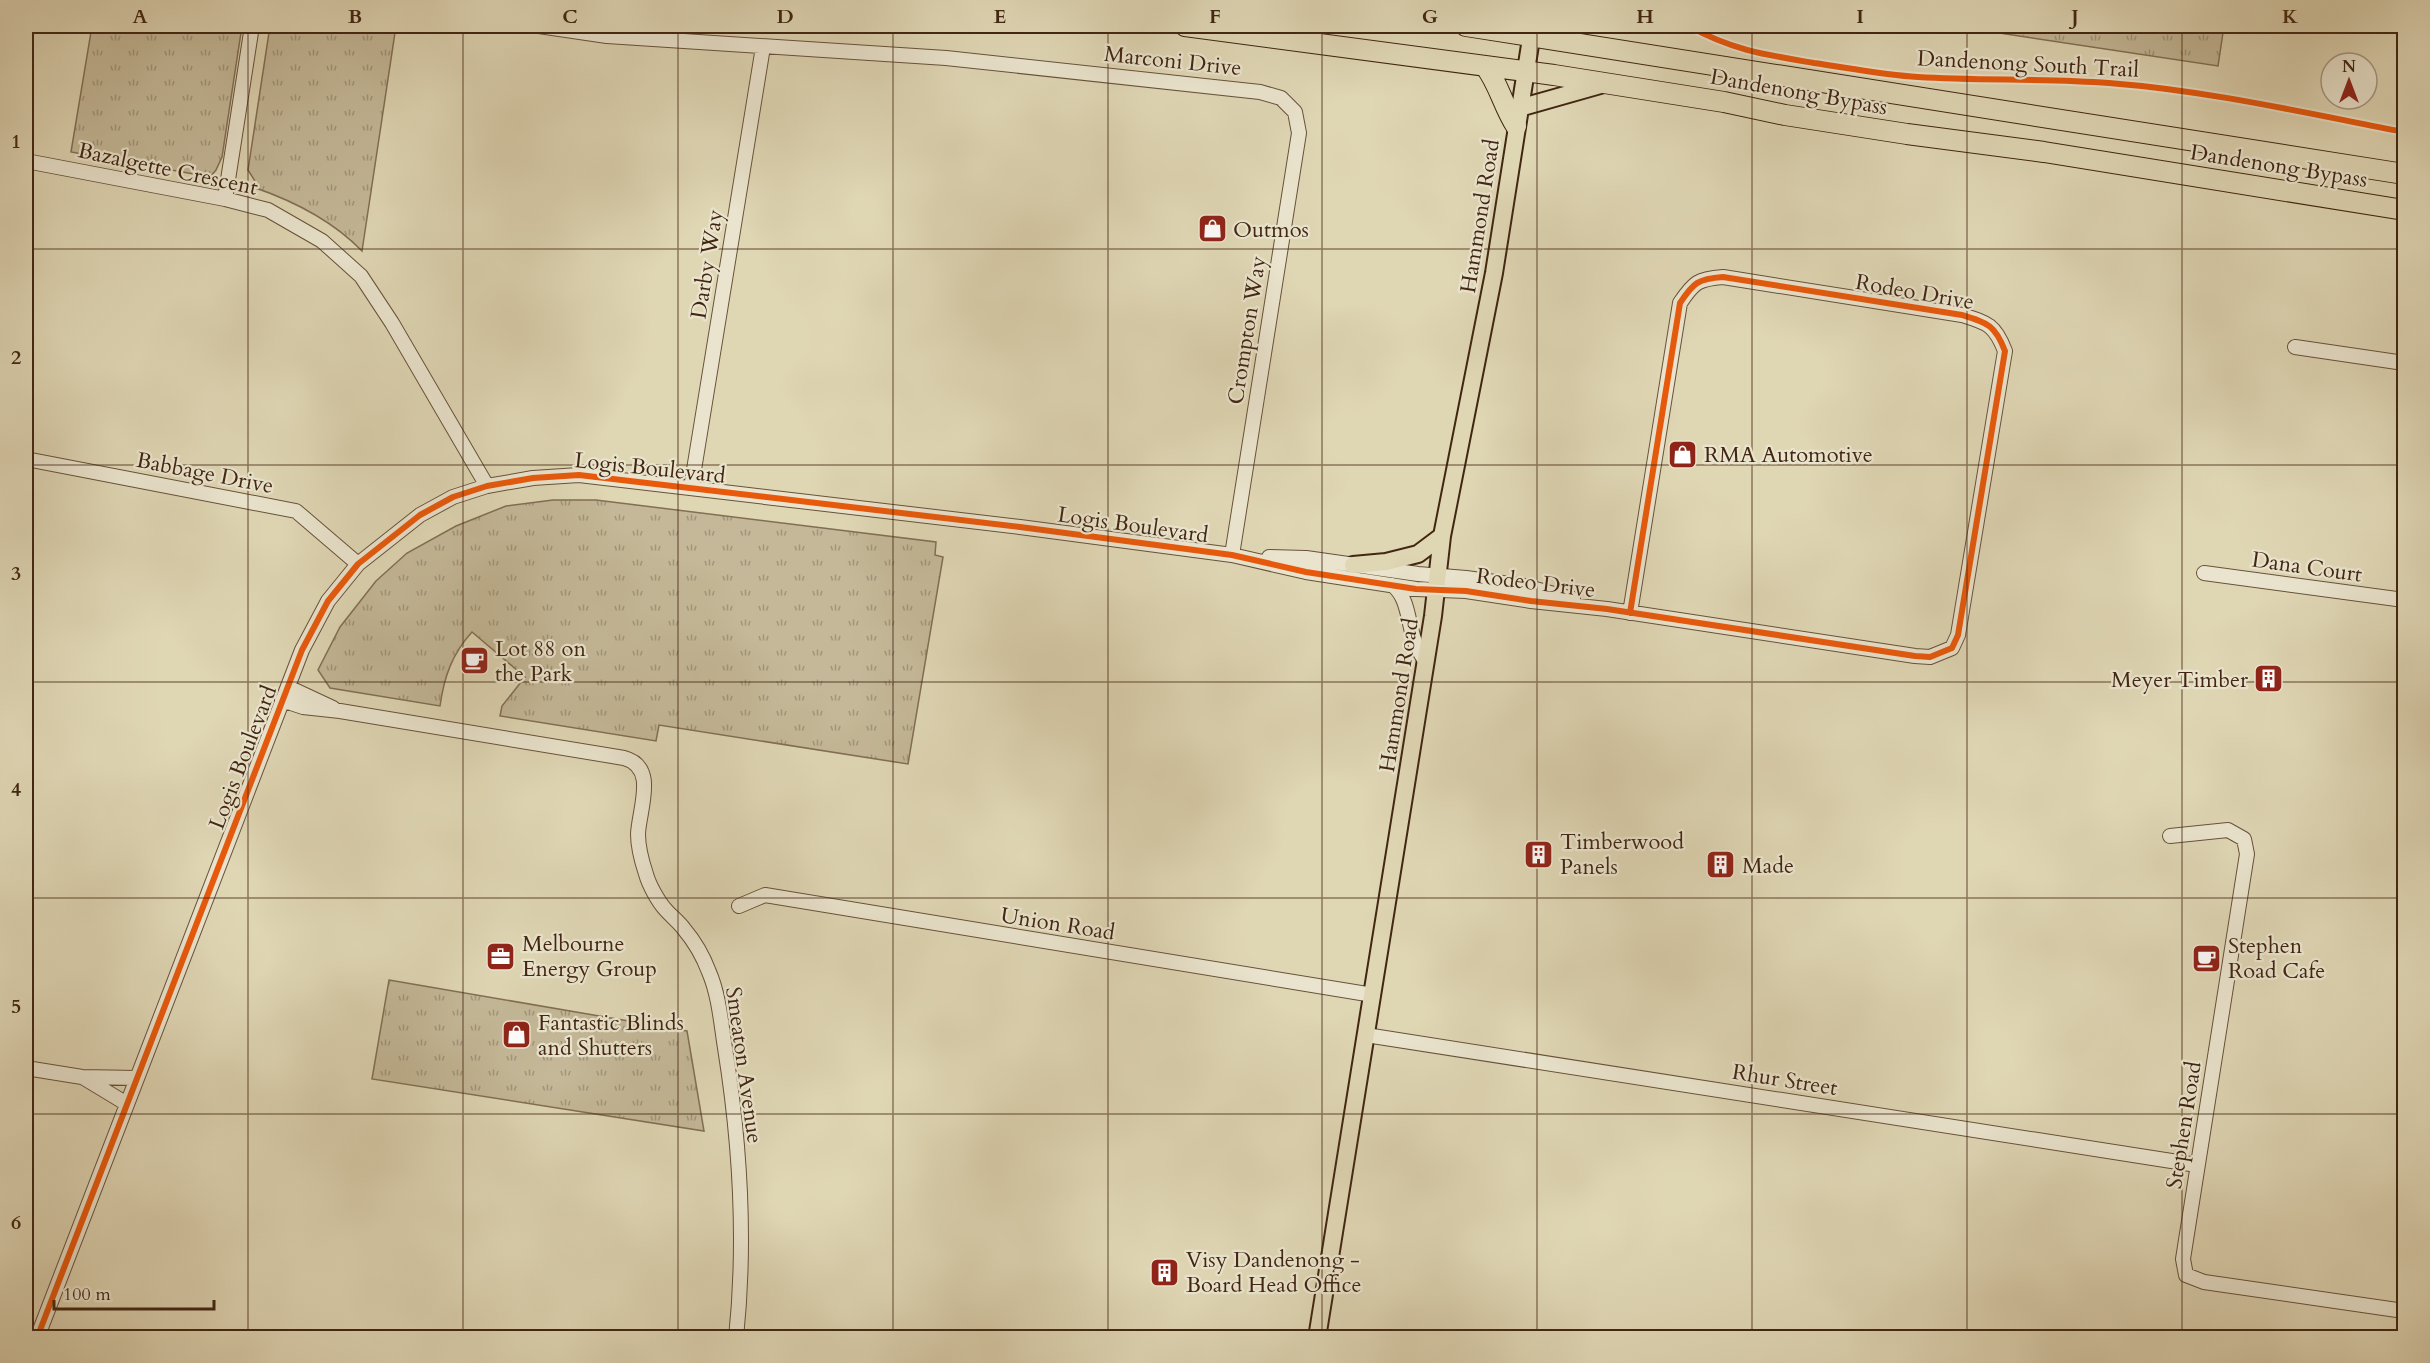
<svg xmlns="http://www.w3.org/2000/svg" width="2430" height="1363" font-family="Cardo,serif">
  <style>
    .grass { fill: url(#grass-tufts); stroke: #826f55; stroke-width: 1.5 }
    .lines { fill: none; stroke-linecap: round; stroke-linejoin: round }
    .minor-casing { stroke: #68523a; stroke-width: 16 }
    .major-casing { stroke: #412612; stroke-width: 20 }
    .highway-casing { stroke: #412612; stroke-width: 22 }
    .minor { stroke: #eae4ce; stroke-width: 14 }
    .major { stroke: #dfd6b4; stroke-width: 16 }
    .highway { stroke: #dfd6b4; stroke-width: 20 }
    .cycleway-casing { stroke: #eae4ce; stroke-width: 10 }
    .cycleway { stroke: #e8590c; stroke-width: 6 }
    .grid { fill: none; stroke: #412612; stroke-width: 1.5; stroke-opacity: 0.55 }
    .labels { text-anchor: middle; stroke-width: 4.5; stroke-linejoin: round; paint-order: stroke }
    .street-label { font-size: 22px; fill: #412612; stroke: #eae4ce }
    .poi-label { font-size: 22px; fill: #412612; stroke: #eae4ce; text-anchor: start }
    .neatline { fill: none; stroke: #412612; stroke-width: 2 }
    .grid-label { font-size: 20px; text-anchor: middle; font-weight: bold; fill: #412612 }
  </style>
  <defs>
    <pattern id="grass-tufts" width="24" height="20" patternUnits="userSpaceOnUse" patternTransform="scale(1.5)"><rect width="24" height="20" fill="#c4b898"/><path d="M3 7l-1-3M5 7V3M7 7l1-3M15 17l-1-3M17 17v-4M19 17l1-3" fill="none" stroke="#a1957b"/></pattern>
  </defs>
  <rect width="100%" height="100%" fill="#dfd6b4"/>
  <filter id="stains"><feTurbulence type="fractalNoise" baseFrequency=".00333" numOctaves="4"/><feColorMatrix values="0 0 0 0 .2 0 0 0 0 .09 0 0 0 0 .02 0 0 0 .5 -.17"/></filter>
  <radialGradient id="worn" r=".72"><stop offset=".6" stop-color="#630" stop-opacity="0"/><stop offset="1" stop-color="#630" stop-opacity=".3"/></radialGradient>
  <path class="grass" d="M92,26h150l-20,131 -6,13 -6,7 -139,-25z
    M270,26h126l-34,225c-30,-31 -68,-50 -109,-64l2,-6 -7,-11z
    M1953,26h271l-6,40z
    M553,500h43l340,42 -1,13 8,2 -35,207 -249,-39 -3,16 -156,-25 2,-10 23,-29 -53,-45c-20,22 -28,45 -32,74l-110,-18 -12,-18 22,-43 36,-46 31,-28 49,-27 50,-20z
    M389,980l298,51 17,100 -332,-52z"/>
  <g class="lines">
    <defs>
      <path id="minor" d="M539,26l68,10 339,22 314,34 21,6 14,14 4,21 -67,422
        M26,161l199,38 43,11 54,31 39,35 31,47 95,163
        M225,199l27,-173
        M2295,347l109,16
        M26,459l270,52 62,53
        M691,488l72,-441
        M1269,557l37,1 112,16 48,4 58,8 49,13
        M2204,573l200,27
        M1392,585c16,11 16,37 22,54 2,8 7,15 11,22
        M288,687l45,21
        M282,700l21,7 37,4 284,47c34,9 15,51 14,76 0,11 4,28 8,40 3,11 12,27 19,35 6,7 14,13 19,20 11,13 19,27 25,43 10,23 12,51 16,76 15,94 21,194 11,290
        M2170,836l58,-6 16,9 3,15 -64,405 3,16 18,7 200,29
        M739,906l26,-11 608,100
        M1366,1035l831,130
        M26,1068l56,9 55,1
        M84,1078l43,26
        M37,1338l265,-688 26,-49 30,-37 62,-49 33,-18 34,-11 46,-8 46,-3 441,52 212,28 74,17 110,17 50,2 65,10 76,8 308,47 15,1 22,-9 6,-13 47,-284c-10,-26 -17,-28 -43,-36l-239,-38c-25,2 -29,5 -43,26l-50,310"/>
      <path id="major" d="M1519,108l85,-24
        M1353,565l33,-3 32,-8 24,-18
        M1317,1338l116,-722 9,-80 52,-263 39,-247"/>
      <path id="highway" d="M1185,26l369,49 170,27 61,13 122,19 137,18 360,58
        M1466,26l938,148
        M1485,66c14,18 18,40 31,60"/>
    </defs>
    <use href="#minor" class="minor-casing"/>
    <use href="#major" class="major-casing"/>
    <use href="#highway" class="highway-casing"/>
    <use href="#minor" class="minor"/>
    <use href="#major" class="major"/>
    <use href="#highway" class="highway"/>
    <defs>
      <path id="cycleway" d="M1689,26c42,24 78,29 125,37 35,5 69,12 104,14 63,4 127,1 191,6 102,8 196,30 295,49
        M37,1338l265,-688 26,-49 30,-37 62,-49 33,-18 34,-11 46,-8 46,-3 441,52 212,28 74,17 110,17 50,2 65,10 76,8 308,47 15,1 22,-9 6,-13 47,-284c-10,-26 -17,-28 -43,-36l-239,-38c-25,2 -29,5 -43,26l-50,310"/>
    </defs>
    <use href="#cycleway" class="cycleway-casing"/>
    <use href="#cycleway" class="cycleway"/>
  </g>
  <path class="grid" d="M248,26v1312M463,26v1312M678,26v1312M893,26v1312M1108,26v1312M1322,26v1312M1537,26v1312M1752,26v1312M1967,26v1312M2182,26v1312M26,249h2378M26,465h2378M26,682h2378M26,898h2378M26,1114h2378"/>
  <defs>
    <symbol id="shop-square" viewBox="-11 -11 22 22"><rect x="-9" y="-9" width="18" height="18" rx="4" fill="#8f2418" stroke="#eae4ce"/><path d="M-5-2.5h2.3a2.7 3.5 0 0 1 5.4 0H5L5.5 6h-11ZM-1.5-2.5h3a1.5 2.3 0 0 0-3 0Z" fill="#fff"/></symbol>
    <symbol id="cafe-square" viewBox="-11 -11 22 22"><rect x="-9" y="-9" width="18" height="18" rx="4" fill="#8f2418" stroke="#eae4ce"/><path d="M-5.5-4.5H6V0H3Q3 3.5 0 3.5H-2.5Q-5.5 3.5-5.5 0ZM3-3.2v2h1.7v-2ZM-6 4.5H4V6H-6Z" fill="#fff"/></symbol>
    <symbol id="building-square" viewBox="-11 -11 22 22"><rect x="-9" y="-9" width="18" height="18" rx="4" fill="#8f2418" stroke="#eae4ce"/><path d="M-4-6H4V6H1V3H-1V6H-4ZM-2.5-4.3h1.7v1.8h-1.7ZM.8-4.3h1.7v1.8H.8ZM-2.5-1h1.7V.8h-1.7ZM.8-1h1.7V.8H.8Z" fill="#fff"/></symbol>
    <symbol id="office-square" viewBox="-11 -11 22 22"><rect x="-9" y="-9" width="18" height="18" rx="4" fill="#8f2418" stroke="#eae4ce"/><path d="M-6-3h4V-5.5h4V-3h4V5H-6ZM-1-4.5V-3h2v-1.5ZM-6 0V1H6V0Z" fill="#fff"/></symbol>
  </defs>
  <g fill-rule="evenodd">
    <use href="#shop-square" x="1196" y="212" width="33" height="33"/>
    <use href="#shop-square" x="1666" y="438" width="33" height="33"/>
    <use href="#cafe-square" x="458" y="644" width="33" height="33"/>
    <use href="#building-square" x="2252" y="662" width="33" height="33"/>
    <use href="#building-square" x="1522" y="838" width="33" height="33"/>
    <use href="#building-square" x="1704" y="848" width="33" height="33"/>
    <use href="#office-square" x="484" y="940" width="33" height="33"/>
    <use href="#cafe-square" x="2190" y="942" width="33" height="33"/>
    <use href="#shop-square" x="500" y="1018" width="33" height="33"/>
    <use href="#building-square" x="1148" y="1256" width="33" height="33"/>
  </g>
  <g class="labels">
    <g class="street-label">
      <text transform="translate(1173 60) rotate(6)" y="8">Marconi Drive</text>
      <text transform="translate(2028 63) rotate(3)" y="8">Dandenong South Trail</text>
      <text transform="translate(1799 91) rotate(10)" y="8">Dandenong Bypass</text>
      <text transform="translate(2279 165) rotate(9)" y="8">Dandenong Bypass</text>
      <text transform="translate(168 168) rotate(12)" y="8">Bazalgette Crescent</text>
      <text transform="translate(1479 216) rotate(-81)" y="8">Hammond Road</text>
      <text transform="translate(706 264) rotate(-81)" y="8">Darby Way</text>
      <text transform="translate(1915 291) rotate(10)" y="8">Rodeo Drive</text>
      <text transform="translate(1246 330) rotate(-81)" y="8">Crompton Way</text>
      <text transform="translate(650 467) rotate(6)" y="8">Logis Boulevard</text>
      <text transform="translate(205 472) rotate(11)" y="8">Babbage Drive</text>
      <text transform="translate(1133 524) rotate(8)" y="8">Logis Boulevard</text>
      <text transform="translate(2307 566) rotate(8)" y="8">Dana Court</text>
      <text transform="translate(1536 582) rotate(7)" y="8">Rodeo Drive</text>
      <text transform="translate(1398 695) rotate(-81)" y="8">Hammond Road</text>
      <text transform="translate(242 757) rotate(-69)" y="8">Logis Boulevard</text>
      <text transform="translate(1058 923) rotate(9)" y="8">Union Road</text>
      <text transform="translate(745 1065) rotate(82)" y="8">Smeaton Avenue</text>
      <text transform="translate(1785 1079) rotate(9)" y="8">Rhur Street</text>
      <text transform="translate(2183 1125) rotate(-81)" y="8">Stephen Road</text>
    </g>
    <g class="poi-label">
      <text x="1233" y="237">Outmos</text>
      <text x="1704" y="462">RMA Automotive</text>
      <text x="495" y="656">Lot 88 on<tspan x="495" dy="25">the Park</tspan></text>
      <text x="2248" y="687" text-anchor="end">Meyer Timber</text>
      <text x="1560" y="849">Timberwood<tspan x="1560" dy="25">Panels</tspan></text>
      <text x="1742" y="873">Made</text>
      <text x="522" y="951">Melbourne<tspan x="522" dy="25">Energy Group</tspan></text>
      <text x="2228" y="953">Stephen<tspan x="2228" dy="25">Road Cafe</tspan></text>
      <text x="538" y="1030">Fantastic Blinds<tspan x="538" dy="25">and Shutters</tspan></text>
      <text x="1186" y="1267">Visy Dandenong -<tspan x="1186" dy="25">Board Head Office</tspan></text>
    </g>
  </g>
  <rect width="2430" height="1363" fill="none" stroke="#dfd6b4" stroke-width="66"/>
  <g transform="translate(2349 81)"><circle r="28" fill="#eae4ce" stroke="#a69883" stroke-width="1.5"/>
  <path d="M0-4.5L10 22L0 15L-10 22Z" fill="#8f2418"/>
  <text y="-9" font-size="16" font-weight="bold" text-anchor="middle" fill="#412612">N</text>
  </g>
  <path d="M54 1300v9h160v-9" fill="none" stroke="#412612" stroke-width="3"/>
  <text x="63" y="1300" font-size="18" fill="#412612" stroke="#eae4ce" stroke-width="4.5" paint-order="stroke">100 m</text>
  <rect x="33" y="33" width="2364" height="1297" class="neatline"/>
  <g class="grid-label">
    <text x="140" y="23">A</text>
    <text x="355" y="23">B</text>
    <text x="570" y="23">C</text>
    <text x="785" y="23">D</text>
    <text x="1000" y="23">E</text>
    <text x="1215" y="23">F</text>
    <text x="1430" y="23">G</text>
    <text x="1645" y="23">H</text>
    <text x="1860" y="23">I</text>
    <text x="2075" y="23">J</text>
    <text x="2290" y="23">K</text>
    <text x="16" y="148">1</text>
    <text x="16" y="364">2</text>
    <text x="16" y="580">3</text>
    <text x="16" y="796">4</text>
    <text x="16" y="1013">5</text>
    <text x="16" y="1229">6</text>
  </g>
  <rect width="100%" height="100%" filter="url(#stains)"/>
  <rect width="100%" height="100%" fill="url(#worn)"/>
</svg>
